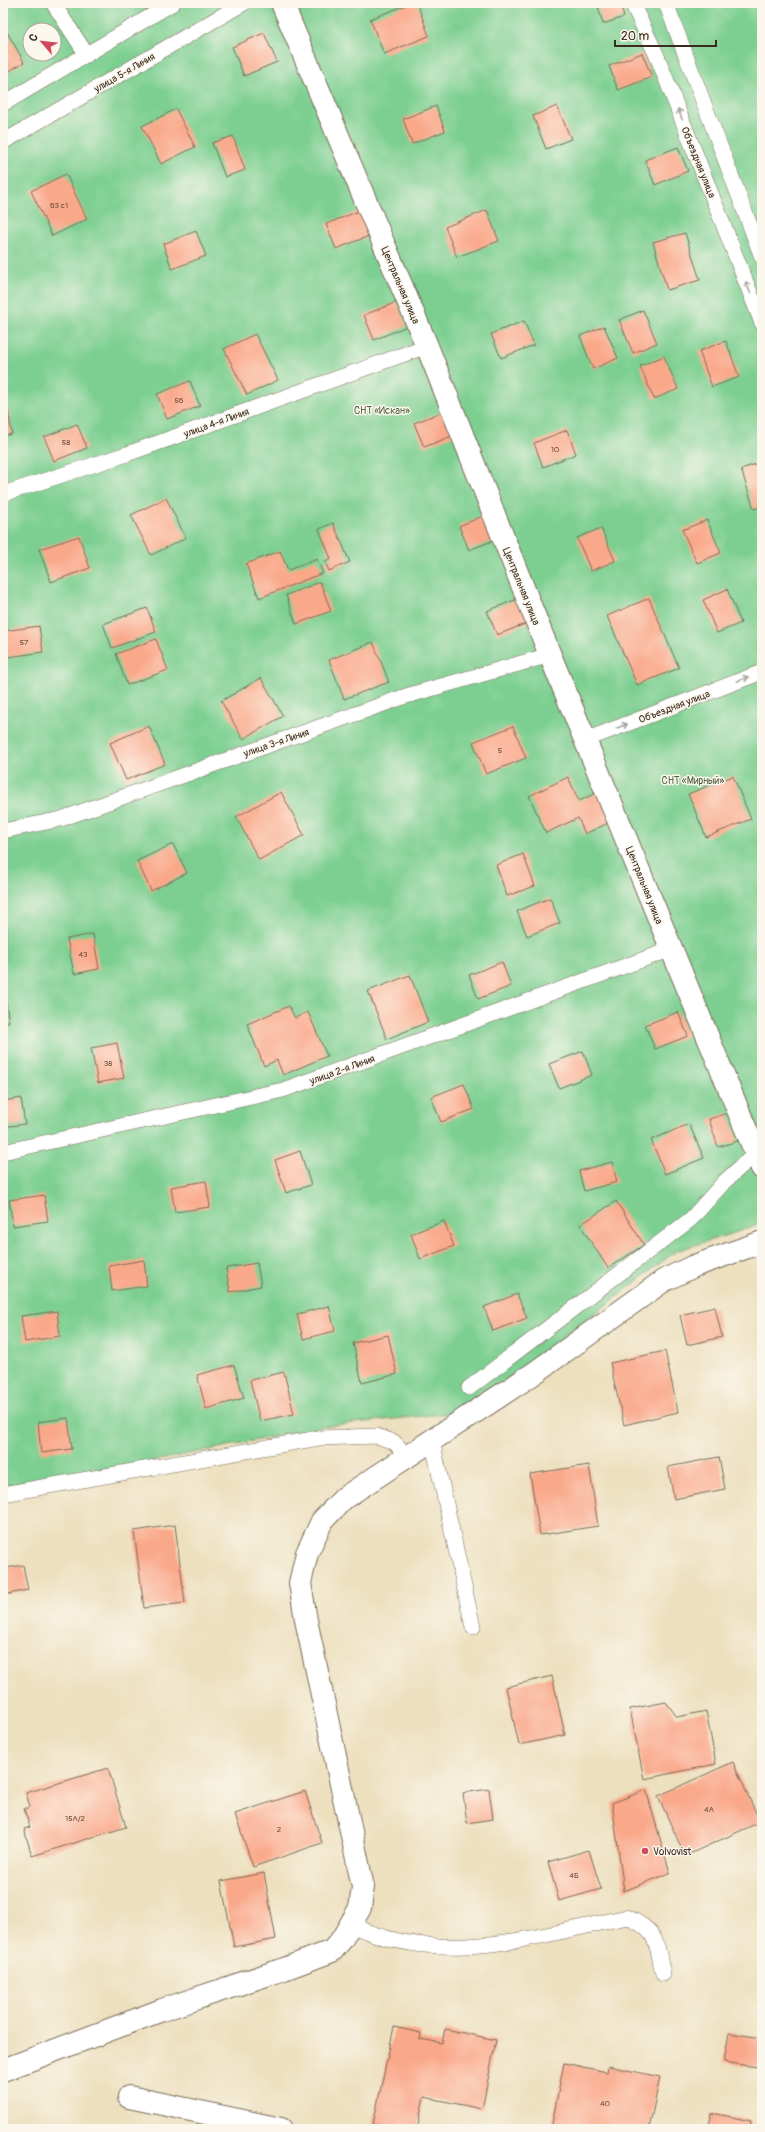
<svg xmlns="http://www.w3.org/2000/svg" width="765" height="2132" font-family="Pangolin,sans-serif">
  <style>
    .green { fill: #7dcf91; stroke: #5c7c58; fill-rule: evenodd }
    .building { fill: #faa88a }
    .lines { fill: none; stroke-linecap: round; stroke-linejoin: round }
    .lane-casing { stroke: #796a56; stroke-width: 16 }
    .street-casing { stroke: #796a56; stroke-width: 24 }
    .lane { stroke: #fff; stroke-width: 15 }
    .street { stroke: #fff; stroke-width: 22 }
    .oneway { stroke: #a79f9a }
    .poi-dot { fill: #d1495b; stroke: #fbf7ec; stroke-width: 1.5 }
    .labels { text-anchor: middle; stroke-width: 3; stroke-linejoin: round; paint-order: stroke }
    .number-label { font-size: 8px; fill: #6b4a39 }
    .street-label { font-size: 10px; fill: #3b2a1e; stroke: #fbf7ec }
    .park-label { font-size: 10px; fill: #4f5c40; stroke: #fbf7ec }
    .poi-label { font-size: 10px; fill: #3b2a1e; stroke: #fbf7ec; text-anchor: start }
  </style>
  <rect width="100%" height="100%" fill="#fbf7ec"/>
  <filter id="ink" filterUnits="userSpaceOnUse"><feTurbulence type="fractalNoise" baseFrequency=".025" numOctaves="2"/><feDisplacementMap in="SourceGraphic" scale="8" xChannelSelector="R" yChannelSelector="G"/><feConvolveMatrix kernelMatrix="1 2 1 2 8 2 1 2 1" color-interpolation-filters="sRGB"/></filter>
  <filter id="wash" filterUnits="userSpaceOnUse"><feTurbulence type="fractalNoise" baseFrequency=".012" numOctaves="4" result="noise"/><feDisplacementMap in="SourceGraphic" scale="16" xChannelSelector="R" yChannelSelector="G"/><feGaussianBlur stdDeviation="0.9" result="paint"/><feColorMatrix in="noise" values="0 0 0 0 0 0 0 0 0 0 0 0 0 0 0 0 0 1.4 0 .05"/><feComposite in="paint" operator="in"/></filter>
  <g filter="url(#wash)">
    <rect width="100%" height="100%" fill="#ede0bf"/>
    <path class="green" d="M3,3h759v1221l-86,27 -112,86 -103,75 -136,14 -180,37 -142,23zM30,30h24v24h-24z"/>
    <g id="blocks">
      <path class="building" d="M411,3h6l12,33 -45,18 -14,-35z
        M597,3h23l4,14 -21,7z
        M7,32l17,30 -21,13v-41z
        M264,33l13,29 -33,14 -12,-29z
        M642,53l10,24 -34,13 -9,-24z
        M436,106l9,25 -33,13 -9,-25z
        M557,106l14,33 -25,10 -13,-33z
        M176,109l19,38 -34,17 -19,-38z
        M233,136l12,34 -20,7 -13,-34z
        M678,147l10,24 -33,14 -10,-25z
        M66,174l21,45 -35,17 -21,-45z
        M487,210l12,31 -42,16 -12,-30z
        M359,211l10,25 -33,13 -10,-25z
        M196,231l10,25 -34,13 -9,-25z
        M685,233l15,47 -33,10 -14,-48z
        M397,302l10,24 -33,14 -10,-25z
        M643,310l14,33 -24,10 -14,-33z
        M524,321l10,24 -33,13 -10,-24z
        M604,326l14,32 -25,11 -13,-33z
        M255,334l23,46 -31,15 -23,-46z
        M726,341l13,36 -27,10 -13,-36z
        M664,356l14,33 -24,10 -14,-33z
        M190,381l10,25 -33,13 -10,-25z
        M7,404l5,30 -9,2v-31z
        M447,410l10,24 -33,13 -10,-24z
        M77,424l10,24 -33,13 -10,-24z
        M567,430l9,24 -33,13 -9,-24z
        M762,462v44l-8,3 -13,-40z
        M166,498l20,40 -35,17 -20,-40z
        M493,512l9,25 -33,13 -10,-24z
        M707,520l14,33 -24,10 -15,-33z
        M333,523l17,39 -21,9 -4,-9 6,-3 -12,-30z
        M601,528l14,33 -24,10 -14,-33z
        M79,536l11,32 -39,14 -12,-33z
        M280,551l8,19 29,-11 6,14 -64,25 -13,-34z
        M320,582l11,29 -35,13 -10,-29z
        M727,589l14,34 -24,10 -14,-33z
        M520,598l10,24 -33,13 -10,-24z
        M649,598l30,70 -42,17 -30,-69z
        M147,608l9,24 -44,16 -9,-24z
        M39,626l4,26 -35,5 -4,-26z
        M156,639l12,31 -41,15 -11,-31z
        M373,642l16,40 -45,17 -15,-39z
        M261,678l22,38 -40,23 -22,-38z
        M149,726l16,38 -39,16 -16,-37z
        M513,726l13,32 -40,16 -13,-32z
        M733,776l18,43 -45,18 -18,-43z
        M568,777l11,24 30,-14 14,29 -38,18 -7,-16 -32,15 -17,-37z
        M281,792l23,43 -45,25 -23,-43z
        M173,844l14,29 -36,18 -14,-30z
        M523,854l12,32 -28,10 -11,-31z
        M550,898l10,25 -33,13 -10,-25z
        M93,934l6,35 -25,5 -7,-35z
        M502,962l9,24 -33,13 -9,-24z
        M410,975l18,47 -41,17 -19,-48z
        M3,997h2l4,25 -6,1z
        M289,1006l6,12 13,-6 19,44 -44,19 -6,-15 -13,6 -17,-42z
        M678,1012l10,24 -33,13 -10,-24z
        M117,1043l7,35 -26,5 -7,-35z
        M583,1051l9,24 -33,13 -10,-24z
        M464,1084l10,25 -33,13 -10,-25z
        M21,1098l4,26 -22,3v-26z
        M728,1113l10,28 -20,6 -9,-28z
        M689,1124l15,34 -39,16 -14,-34z
        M300,1151l11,34 -25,8 -11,-33z
        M612,1162l5,20 -33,9 -5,-20z
        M206,1181l4,26 -35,5 -4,-25z
        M44,1195l4,26 -35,5 -4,-26z
        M616,1201l28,44 -36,23 -28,-43z
        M444,1221l10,25 -34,13 -9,-25z
        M144,1260l3,26 -35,5 -3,-25z
        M257,1263l4,23 -31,6 -4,-24z
        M517,1294l10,24 -34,13 -9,-24z
        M329,1306l6,25 -32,8 -6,-25z
        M715,1307l7,30 -35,8 -7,-30z
        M57,1311l3,25 -35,6 -4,-26z
        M388,1335l9,39 -35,9 -9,-40z
        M665,1351l13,61 -54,13 -14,-62z
        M234,1365l10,33 -38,11 -9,-34z
        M284,1372l10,42 -34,7 -10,-41z
        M68,1418l4,31 -31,4 -3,-31z
        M719,1457l6,32 -51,10 -6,-32z
        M589,1465l9,61 -58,9 -10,-61z
        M175,1525l10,78 -41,5 -10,-77z
        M4,1554l2,14 17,-3 5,25 -25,5z
        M552,1676l13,59 -46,10 -13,-58z
        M666,1702l11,15 29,-6 10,53 -72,15 -14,-70z
        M733,1762l27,60 -75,34 -27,-60z
        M108,1768l18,59 -94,29 -8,-27 6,-2 -6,-18 6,-2 -4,-14z
        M489,1789l4,30 -26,4 -4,-30z
        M646,1790l24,83 -46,18 -12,-88z
        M305,1791l17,52 -69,24 -18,-53z
        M589,1850l12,39 -42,12 -11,-39z
        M264,1873l12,66 -42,8 -13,-66z
        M394,2027l27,6 -1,6 22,4 3,-14 51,11 -14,69 -58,-12 -7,32h-19l-25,-5z
        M729,2033l33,5v30l-38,-6z
        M564,2063l43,9 1,-6 52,11 -11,52h-98z
        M712,2113l39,8 -1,8h-42z"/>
    </g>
  </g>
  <g filter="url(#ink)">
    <use href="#blocks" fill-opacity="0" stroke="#796a56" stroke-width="1"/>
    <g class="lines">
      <defs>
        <path id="lane" d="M53,3l34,52
          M632,3l25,53 105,267
          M666,3l96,254
          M3,104l170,-101
          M3,142l241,-139
          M3,494l124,-40 300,-108
          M585,740l177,-68
          M3,831l58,-12 345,-123 144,-41
          M3,1152l280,-62 389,-141
          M469,1388l222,-169 33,-37 32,-29
          M432,1440l41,187
          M3,1494l316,-56 58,-2 17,6 13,14
          M352,1925c88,43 185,11 275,-8 32,14 29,26 36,57"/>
        <path id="street" d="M282,3l145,343 123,309 212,513
          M3,2070l159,-60 122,-41 48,-18 10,-12 18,-31 3,-21 -57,-267 -6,-37 7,-30 15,-32 22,-23 189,-124 130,-93 31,-15 68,-24
          M129,2097l152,32"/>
      </defs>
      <use href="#lane" class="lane-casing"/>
      <use href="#street" class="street-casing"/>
      <use href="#lane" class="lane"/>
      <use href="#street" class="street"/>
    </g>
    <defs><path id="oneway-shaft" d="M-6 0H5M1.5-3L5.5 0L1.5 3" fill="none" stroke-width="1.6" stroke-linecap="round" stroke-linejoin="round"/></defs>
    <g class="oneway">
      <use href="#oneway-shaft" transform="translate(680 114) rotate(-112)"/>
      <use href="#oneway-shaft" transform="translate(748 287) rotate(-112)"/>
      <use href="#oneway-shaft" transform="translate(743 679) rotate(-21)"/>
      <use href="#oneway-shaft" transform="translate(622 726) rotate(-21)"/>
    </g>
  </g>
  <circle class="poi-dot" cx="645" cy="1851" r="4"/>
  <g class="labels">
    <g class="number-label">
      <text x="59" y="208">63 с1</text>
      <text x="179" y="403">56</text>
      <text x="66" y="445">58</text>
      <text x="555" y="452">10</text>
      <text x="24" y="645">57</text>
      <text x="500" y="753">5</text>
      <text x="83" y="957">43</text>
      <text x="108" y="1066">38</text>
      <text x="709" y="1812">4А</text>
      <text x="75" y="1821">15А/2</text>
      <text x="279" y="1832">2</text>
      <text x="574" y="1878">4Б</text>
      <text x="605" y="2106">40</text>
    </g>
    <g class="street-label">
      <text transform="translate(124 72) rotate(-30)" y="4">улица 5-я Линия</text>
      <text transform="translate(699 162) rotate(68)" y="4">Объездная улица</text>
      <text transform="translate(401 285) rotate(67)" y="4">Центральная улица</text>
      <text transform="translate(216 422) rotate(-20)" y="4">улица 4-я Линия</text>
      <text transform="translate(522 586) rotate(68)" y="4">Центральная улица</text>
      <text transform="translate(674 706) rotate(-21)" y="4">Объездная улица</text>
      <text transform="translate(276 742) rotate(-19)" y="4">улица 3-я Линия</text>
      <text transform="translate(645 885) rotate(68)" y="4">Центральная улица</text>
      <text transform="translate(342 1069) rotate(-20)" y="4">улица 2-я Линия</text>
    </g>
    <g class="park-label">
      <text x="382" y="414">СНТ «Искан»</text>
      <text x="693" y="784">СНТ «Мирный»</text>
    </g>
    <g class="poi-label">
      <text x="653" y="1855">Volvovist</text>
    </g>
  </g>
  <rect width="765" height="2132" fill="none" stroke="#fbf7ec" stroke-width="16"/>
  <g transform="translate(42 42) rotate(298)"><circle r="19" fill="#fbf7ec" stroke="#aea59a"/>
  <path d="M0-3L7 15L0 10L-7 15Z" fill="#d1495b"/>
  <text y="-6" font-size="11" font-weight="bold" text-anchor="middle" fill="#3b2a1e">С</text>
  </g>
  <path d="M615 40v6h101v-6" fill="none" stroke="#3b2a1e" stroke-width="2"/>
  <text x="621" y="40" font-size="12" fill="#3b2a1e" stroke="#fbf7ec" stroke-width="3" paint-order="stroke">20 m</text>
</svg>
